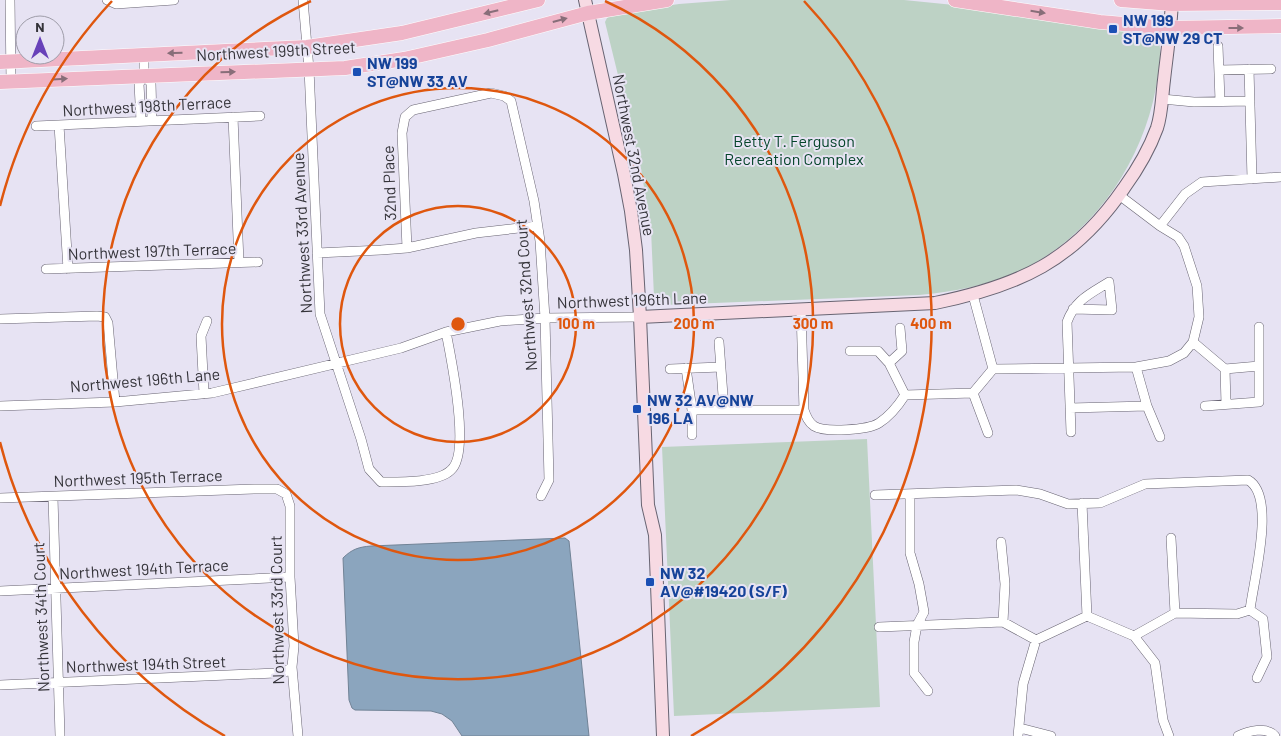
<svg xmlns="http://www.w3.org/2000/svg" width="1281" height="736" font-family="Barlow,sans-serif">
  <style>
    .green { fill: #bdd2c5 }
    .water { fill: #8ba5be; stroke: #718396 }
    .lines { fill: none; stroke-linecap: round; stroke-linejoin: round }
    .street-casing { stroke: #686472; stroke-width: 10 }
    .secondary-casing { stroke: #686472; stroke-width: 14 }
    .primary-casing { stroke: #fff; stroke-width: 15 }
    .street { stroke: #fff; stroke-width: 9 }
    .secondary { stroke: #f7dae3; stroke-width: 12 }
    .primary { stroke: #efb5c7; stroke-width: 14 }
    .oneway { fill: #886e79 }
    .ring { fill: none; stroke: #df570e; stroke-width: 2.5 }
    .transit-dot { fill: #1a4fb4; stroke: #e7e3f3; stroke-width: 2 }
    .labels { text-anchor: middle; stroke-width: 4; stroke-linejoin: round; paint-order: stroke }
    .transit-label { font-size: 16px; font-weight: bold; fill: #164399; stroke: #e7e3f3; text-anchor: start }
    .street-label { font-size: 16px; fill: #343339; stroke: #e7e3f3 }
    .park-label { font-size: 16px; fill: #05452a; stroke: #e7e3f3 }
    .centre { fill: #df570e; stroke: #e7e3f3; stroke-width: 2.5 }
    .ring-label { font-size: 15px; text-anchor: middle; font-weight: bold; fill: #df570e; stroke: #e7e3f3; stroke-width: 4; stroke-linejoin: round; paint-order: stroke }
  </style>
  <rect width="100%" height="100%" fill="#e7e3f3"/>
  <path class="green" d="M731,0h173l60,6 141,22 47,6c13,7 7,29 6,41 -11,82 -62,158 -136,195 -32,15 -68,22 -103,25l-254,10 -7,-3 -4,-5 -3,-67 -10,-61 -36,-147 2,-4 5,-4 67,-10z
    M867,439l13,268 -206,9 -12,-269z"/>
  <path class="water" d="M565,538l4,3 20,195h-127l-10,-15 -10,-7 -11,-3 -76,-1 -3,-2 -3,-8 -6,-142c9,-9 16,-11 28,-12z"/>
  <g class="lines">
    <defs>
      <path id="street" d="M10,0l1,82
        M107,0l9,4 58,-4
        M303,0l6,69 11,245 41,125 8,30 12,13c18,0 57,1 70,-12 20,-17 0,-112 -5,-138
        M1218,46l2,55
        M1249,69l3,110
        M1219,70l52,-1
        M144,75l7,8 1,37
        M1162,99l32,3 56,-1
        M233,117l6,145
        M141,121l-2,-37 5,-9v-21
        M59,125l9,144
        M36,126l224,-10
        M1160,226l25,-32 17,-12 79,-5
        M407,248l-5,-115 3,-16 8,-7 78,-17 13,3 7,5 23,100 6,40 5,77 4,162 -8,16
        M317,253l64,-3 26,-2 69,-15 61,-7
        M46,269l212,-7
        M973,295l20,74
        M801,310l3,100c2,6 4,12 10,16 11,7 54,4 65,-3 11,-7 19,-17 26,-28l68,-2 20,-24 143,-2 33,-6 15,-8 9,-11 6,-25 -2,-31 -13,-40 -6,-9 -18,-11 -41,-31
        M0,319l97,-3 8,1 3,6 7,79
        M719,342l5,67
        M1193,342l32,27 34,-3
        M850,351h28l11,12 16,32
        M889,363l13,-12 -2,-23
        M1136,367l11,39 13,31
        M686,368l6,42h112
        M670,369l51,-2
        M1225,369l1,35
        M973,393l15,40
        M204,394l-3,-58 6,-15
        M0,406l115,-4 97,-9 189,-45 45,-16 54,-11 45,-3 95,-1
        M1205,406l54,-4v-75
        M1070,408l77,-2
        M692,410v25
        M1071,432l-4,-110c8,-22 23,-28 42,-40l3,28 -39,-1
        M910,494v59l9,31 5,28 -7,13 -3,17v31l14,18
        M875,495l141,-5 24,4 28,10 32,-1 45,-19 103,-4c29,16 5,102 2,130
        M53,497l7,239
        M0,498l254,-9h23l9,5 4,12v71l4,69 -2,21 6,69
        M1082,503l5,113
        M1171,538l4,75
        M1001,542l4,42 -2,38
        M0,591l290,-14
        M1250,610l13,9 4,38 -10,21
        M879,627l124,-5 33,18 51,-24 47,20 41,-23 62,1 13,-4
        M1134,636l21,27 8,57 6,16
        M0,685l275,-12 10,-1 7,-5
        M1020,728l31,8
        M1018,736l5,-52 13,-44
        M1238,736c10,-5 28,-10 37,0"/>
      <path id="secondary" d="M585,0l39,174 7,37 5,39 4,67 8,188 7,30 8,201
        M640,317l295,-14c84,-17 139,-42 189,-115 13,-18 25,-38 33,-60 5,-15 5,-33 7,-48 3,-27 7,-53 8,-80"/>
      <path id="primary" d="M955,0l145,22 70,6 111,-2
        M1121,0l51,4 109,-1
        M0,62l307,-15 95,-14 136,-33
        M0,82l345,-14 59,-9 84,-19 100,-27 79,-13"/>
    </defs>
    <use href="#street" class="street-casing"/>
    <use href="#secondary" class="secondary-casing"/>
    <use href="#primary" class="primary-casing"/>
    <use href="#street" class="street"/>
    <use href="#secondary" class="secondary"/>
    <use href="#primary" class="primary"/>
  </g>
  <defs><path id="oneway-solid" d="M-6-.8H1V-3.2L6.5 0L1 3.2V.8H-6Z" transform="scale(1.25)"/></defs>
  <g class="oneway">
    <use href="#oneway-solid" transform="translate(491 12) rotate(166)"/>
    <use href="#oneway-solid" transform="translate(1038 12) rotate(9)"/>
    <use href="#oneway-solid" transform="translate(560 20) rotate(-15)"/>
    <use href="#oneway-solid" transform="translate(1236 28)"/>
    <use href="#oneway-solid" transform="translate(175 53) rotate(178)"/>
    <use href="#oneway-solid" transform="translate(228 72) rotate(-2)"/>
    <use href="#oneway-solid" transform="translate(60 79) rotate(-3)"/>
  </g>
  <g class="ring">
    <circle cx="458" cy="324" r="118"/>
    <circle cx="458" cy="324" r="236"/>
    <path d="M605 1A355 355 0 1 1 311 1"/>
    <path d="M225 736A473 473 0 0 1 0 442M0 206A473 473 0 0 1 112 1M804 1A473 473 0 0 1 691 736"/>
  </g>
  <g class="transit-dot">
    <rect x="1108" y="24" width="10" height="10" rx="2.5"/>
    <rect x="352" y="67" width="10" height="10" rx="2.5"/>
    <rect x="632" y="404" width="10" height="10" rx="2.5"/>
    <rect x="645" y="577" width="10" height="10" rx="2.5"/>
  </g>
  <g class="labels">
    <g class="transit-label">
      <text x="1123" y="26">NW 199<tspan x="1123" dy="18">ST@NW 29 CT</tspan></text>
      <text x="367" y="69">NW 199<tspan x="367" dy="18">ST@NW 33 AV</tspan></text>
      <text x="647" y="406">NW 32 AV@NW<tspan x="647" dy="18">196 LA</tspan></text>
      <text x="660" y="579">NW 32<tspan x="660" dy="18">AV@#19420 (S/F)</tspan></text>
    </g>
    <g class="street-label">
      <text transform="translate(276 51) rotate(-3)" y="6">Northwest 199th Street</text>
      <text transform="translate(147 106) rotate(-3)" y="6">Northwest 198th Terrace</text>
      <text transform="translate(634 155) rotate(79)" y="6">Northwest 32nd Avenue</text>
      <text transform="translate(389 183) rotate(-92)" y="6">32nd Place</text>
      <text transform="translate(302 233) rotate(-93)" y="6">Northwest 33rd Avenue</text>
      <text transform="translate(152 251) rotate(-2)" y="6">Northwest 197th Terrace</text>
      <text transform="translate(526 295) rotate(-94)" y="6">Northwest 32nd Court</text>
      <text transform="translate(632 300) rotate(-2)" y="6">Northwest 196th Lane</text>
      <text transform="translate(145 380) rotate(-5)" y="6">Northwest 196th Lane</text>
      <text transform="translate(138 478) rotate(-2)" y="6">Northwest 195th Terrace</text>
      <text transform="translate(144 569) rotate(-3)" y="6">Northwest 194th Terrace</text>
      <text transform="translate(277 610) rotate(-91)" y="6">Northwest 33rd Court</text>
      <text transform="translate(41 617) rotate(-92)" y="6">Northwest 34th Court</text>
      <text transform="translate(146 664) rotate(-2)" y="6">Northwest 194th Street</text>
    </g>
    <g class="park-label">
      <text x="794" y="147">Betty T. Ferguson<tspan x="794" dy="18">Recreation Complex</tspan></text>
    </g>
  </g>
  <circle cx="458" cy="324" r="8" class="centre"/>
  <g class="ring-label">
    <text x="576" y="329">100 m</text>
    <text x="694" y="329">200 m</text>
    <text x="813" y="329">300 m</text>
    <text x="931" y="329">400 m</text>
  </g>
  <g transform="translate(40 40)"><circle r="24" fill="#e7e3f3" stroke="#9f9da9"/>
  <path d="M0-4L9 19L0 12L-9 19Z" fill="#6841b9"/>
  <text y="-8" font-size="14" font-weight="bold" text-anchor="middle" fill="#343339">N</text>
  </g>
</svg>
